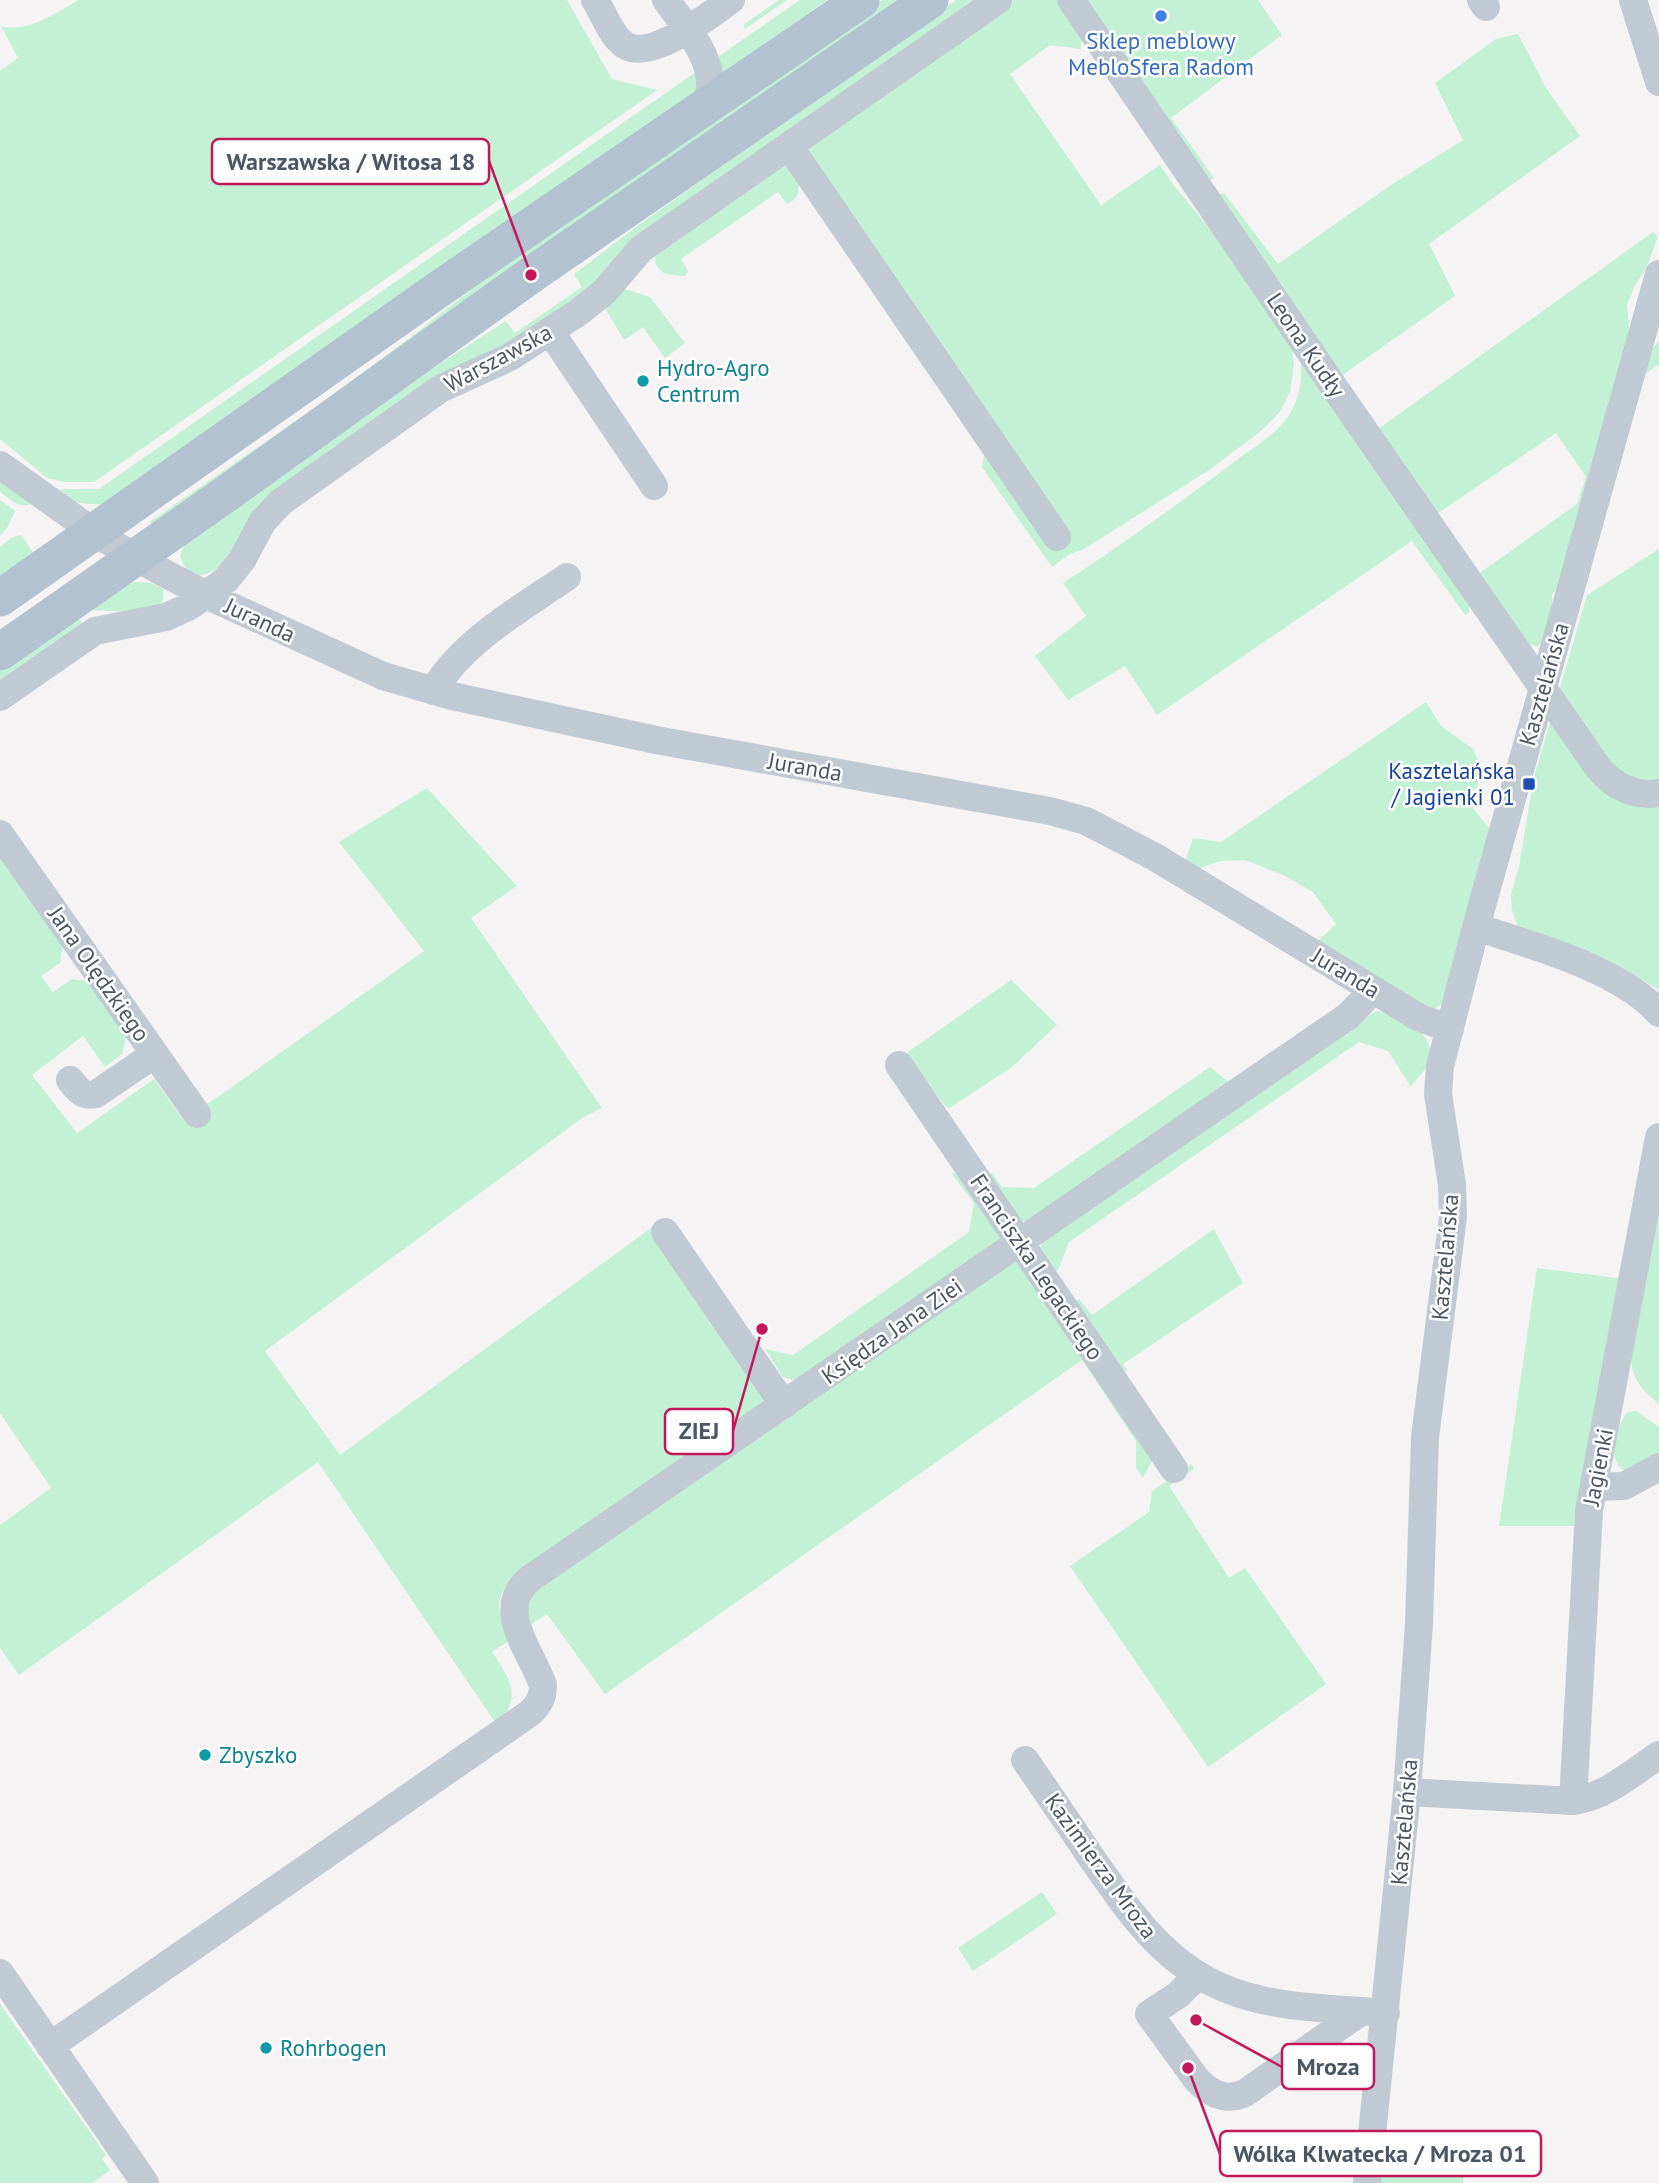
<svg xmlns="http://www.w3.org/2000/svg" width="1659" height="2183" font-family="'PT Sans',sans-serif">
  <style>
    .green { fill: #c3f1d5 }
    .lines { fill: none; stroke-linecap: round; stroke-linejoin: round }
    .minor { stroke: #c1cad2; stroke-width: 28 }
    .major { stroke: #b3c2d1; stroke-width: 37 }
    .shop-dot { fill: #3f7fe0; stroke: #fff; stroke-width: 2.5 }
    .culture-dot { fill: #0f9aa8; stroke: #fff; stroke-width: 2.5 }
    .transit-dot { fill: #1a4fb4; stroke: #fff; stroke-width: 2.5 }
    .labels { text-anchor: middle; stroke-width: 5; stroke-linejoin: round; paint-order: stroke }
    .shop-label { font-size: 23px; fill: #366cbe; stroke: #fff }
    .street-label { font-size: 23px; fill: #4a5661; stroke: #fff }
    .culture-label { font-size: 23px; fill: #0d838f; stroke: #fff; text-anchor: start }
    .transit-label { font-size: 23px; fill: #164399; stroke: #fff; text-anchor: end }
    .leader { fill: none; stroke: #c2185b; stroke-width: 2.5 }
    .callout-dot { fill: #c2185b; stroke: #fff; stroke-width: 2.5 }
    .callout { fill: #fff; stroke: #c2185b; stroke-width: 2.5 }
    .callout-label { font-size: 24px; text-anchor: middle; font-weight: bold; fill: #4a5661 }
  </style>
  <rect width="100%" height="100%" fill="#f5f3f3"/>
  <path class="green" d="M78,0h489l45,79 45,11 -563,392h-29l-18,-4 -47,-39v-368l18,-13 -18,-34 3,3c27,4 52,-13 75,-27z
    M779,0h8l-42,29 -2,-4z
    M800,0h27l-104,74 -3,-5 -1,-13z
    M882,0h21l-752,527v-6l159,-110 101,-74 80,-63z
    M956,0h27l-440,325 -73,38 -240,197c-20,14 -40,28 -50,-5l4,-10 235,-168 87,-56 9,12 67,-46 -8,-13 66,-50z
    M1014,0h47l21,31 -1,18 -31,-4 -40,29 91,131 59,-40 12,18 58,71 60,84 4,26 -4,28 -11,21 -18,18 -52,39 -125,79 -16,6 -16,12 -70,-100 4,-24 -177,-292 1,-7 9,-8z
    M1081,0h177l24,35 -111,83 43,60 -9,6z
    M1518,34l28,54 34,48 -151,108 26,52 -114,80 -128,-180 11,-3 54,71 113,-79 72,-45 -28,-57 61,-44z
    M700,69l-4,23 -592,412c-18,1 -31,-1 -47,-9l5,-6h37z
    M783,164l9,2c5,14 14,30 -5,38l-9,-12 -97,67 7,12 -3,5c-17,-1 -31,-1 -30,-23z
    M1653,232l5,4 -11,31 -12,18 -8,20 2,22 -3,19 -65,236 -9,13c-1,26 5,31 -14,52l-18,-6 -46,-64 103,-73 9,-27 -30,-44 -122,83 -56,-87z
    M618,287l32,10 35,46 -20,15 -22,-31 -19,13 -19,-32z
    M1659,341v23l-13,10 3,-22z
    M1299,352l170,252v8l-4,3 -53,-74 -255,174 -32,-49 -57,34 -33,-44 51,-40 -23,-33c60,-39 118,-81 175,-124 16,-12 37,-24 49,-41 14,-19 17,-44 12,-66z
    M0,479l31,25c-13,5 -21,-5 -31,-12z
    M0,500l15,11 -7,15 -8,10z
    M21,535l13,19 -34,22v-29l11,-9z
    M1659,549v441l-39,-23 -52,-19 -38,-11 -13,-12 -5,-15 -1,-15 8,-29 15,-89 53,-182z
    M134,582l17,1 13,6 -2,16 -13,8 -59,-3 36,-25z
    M78,617l7,11 -85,59v-16z
    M1426,702l15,24 32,23 8,18 -4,19 -9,16 29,36 -51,163 -10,7h-13l-105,-67 18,-17 -23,-32 -28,-16 -40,-16 -25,1 -20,7 -16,-3 9,-27 28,4z
    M427,788l90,98 -46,32 131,190 -20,10 -317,233 75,104 315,-230 116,176 -253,172c-25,22 -22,38 -8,67l-18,12c16,24 34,49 3,70l-177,-260 -299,213 -19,-27v-123l51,-37 -51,-75v-558l63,89 -3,19 -19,13 12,16 19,-13 18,3 36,54 -4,18 -17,13 -22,-31 -51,39 45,58 77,-54 28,39 33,-19 209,-148 -85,-109z
    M1011,980l46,45 -45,42 -64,42 -43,-55z
    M1376,1011c22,2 65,24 52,53 -4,8 -12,15 -17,23l-23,-36 -29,-9 -290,200 -11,28 -3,2 -15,-22 3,-12z
    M1210,1067l20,16 -204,139 -7,-3 -31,-42 4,-4 10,14 32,1z
    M959,1170l46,66 -208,145 -14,-4 -18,-28 28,6 176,-123 5,-29 -22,-29z
    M1659,1199v205c-17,-14 -24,-21 -28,-43z
    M1214,1229l29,54 -120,81 4,7 -7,4 -48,-71 7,-5 13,16z
    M1014,1257l139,202 -10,19 -7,-10v-27l-54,-81 -477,334 -58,-80 -18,12 -4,-18 8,-18z
    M1537,1268l88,11 -50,247h-76z
    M1636,1411l23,16v35l-33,10c-22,-15 -10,-39 0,-59z
    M1191,1464l3,5 -25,17 60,92 16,-10 81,116 -118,83 -138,-201 79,-54 3,-21z
    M1042,1892l15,22 -84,57 -15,-23z
    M0,2004l106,151 -4,4 8,11 -18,13h-92z
    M1381,2137l84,9 -2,37h-87z"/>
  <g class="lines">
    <path class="minor" d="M595,0c8,13 15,32 26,42 24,25 88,-27 110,-42
      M666,0c17,24 43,52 44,82 1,9 -3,18 -6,27
      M1071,0l263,387 265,382c16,18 35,28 60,24
      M1481,0l5,7
      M1633,0l26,82
      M789,146l268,391
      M550,331l104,155
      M0,465l94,67 42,26 70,37 177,81 69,20 204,44 394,71 36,10 69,36 263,160 32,12
      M433,691c30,-50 87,-82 134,-114
      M0,697l95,-66 71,-14 24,-11 36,-26 16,-20 21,-39 18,-19 159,-113 70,-32 69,-45 25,-20 37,-43 357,-249
      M0,834l197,280
      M1476,927c55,18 144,42 183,86
      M899,1065l275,404
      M70,1080c8,10 12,17 26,14l59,-40
      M665,1232l119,173
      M1594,1487l30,-1 35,-19
      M1025,1760c22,32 44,64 66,97 45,65 85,124 167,142 41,10 85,10 128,14
      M1407,1792l166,9c33,-4 59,-28 86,-46
      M1573,1801l16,-290 70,-374
      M0,1973l145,210
      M1198,1975l-20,20 -29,19 48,66c14,14 29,22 48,13l117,-82
      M50,2046l480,-333c9,-9 13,-15 13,-28 -13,-36 -50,-77 -12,-107l817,-562 14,-14 8,-14
      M1367,2183l40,-391 12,-168 6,-187 28,-220 -1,-32 -14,-91 2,-28 36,-139 183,-653"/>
    <path class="major" d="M0,598l442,-311 419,-287
      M0,652l226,-158 305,-219 399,-275"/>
  </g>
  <circle class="shop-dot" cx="1161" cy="16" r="7"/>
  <g class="culture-dot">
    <circle cx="643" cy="381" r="7"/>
    <circle cx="205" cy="1755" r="7"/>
    <circle cx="266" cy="2048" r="7"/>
  </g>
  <rect class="transit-dot" x="1522" y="777" width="14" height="14" rx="3.5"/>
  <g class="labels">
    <g class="shop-label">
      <text x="1161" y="49">Sklep meblowy<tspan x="1161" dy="26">MebloSfera Radom</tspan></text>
    </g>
    <g class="street-label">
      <text transform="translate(1306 345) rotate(56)" y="8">Leona Kudły</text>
      <text transform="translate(498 358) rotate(-28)" y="8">Warszawska</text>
      <text transform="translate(260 620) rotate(25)" y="8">Juranda</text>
      <text transform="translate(1544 684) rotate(-74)" y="8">Kasztelańska</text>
      <text transform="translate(805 767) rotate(10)" y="8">Juranda</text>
      <text transform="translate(1346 973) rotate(31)" y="8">Juranda</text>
      <text transform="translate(99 974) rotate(55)" y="8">Jana Olędzkiego</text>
      <text transform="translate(1445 1257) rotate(-85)" y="8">Kasztelańska</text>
      <text transform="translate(1037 1267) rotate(56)" y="8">Franciszka Legackiego</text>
      <text transform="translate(892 1331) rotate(-35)" y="8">Księdza Jana Ziei</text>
      <text transform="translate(1598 1467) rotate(-79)" y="8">Jagienki</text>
      <text transform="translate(1404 1822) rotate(-85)" y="8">Kasztelańska</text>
      <text transform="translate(1101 1866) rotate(54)" y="8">Kazimierza Mroza</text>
    </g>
    <g class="culture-label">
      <text x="657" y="376">Hydro-Agro<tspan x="657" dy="26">Centrum</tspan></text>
      <text x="219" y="1763">Zbyszko</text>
      <text x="280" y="2056">Rohrbogen</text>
    </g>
    <g class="transit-label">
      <text x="1515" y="779">Kasztelańska<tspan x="1515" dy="26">/ Jagienki 01</tspan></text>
    </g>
  </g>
  <path class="leader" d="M531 275L489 161M762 1329L733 1431M1196 2020L1282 2067M1188 2068L1220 2154"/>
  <g class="callout-dot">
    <circle cx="531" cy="275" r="7"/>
    <circle cx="762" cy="1329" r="7"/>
    <circle cx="1196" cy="2020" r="7"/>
    <circle cx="1188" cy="2068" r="7"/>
  </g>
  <g class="callout">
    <rect x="212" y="139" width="277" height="45" rx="7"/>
    <rect x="665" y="1409" width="68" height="45" rx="7"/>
    <rect x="1282" y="2044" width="92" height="45" rx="7"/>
    <rect x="1220" y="2131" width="321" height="45" rx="7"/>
  </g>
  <g class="callout-label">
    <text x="351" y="170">Warszawska / Witosa 18</text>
    <text x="699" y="1439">ZIEJ</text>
    <text x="1328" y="2075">Mroza</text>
    <text x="1380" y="2162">Wólka Klwatecka / Mroza 01</text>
  </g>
</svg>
